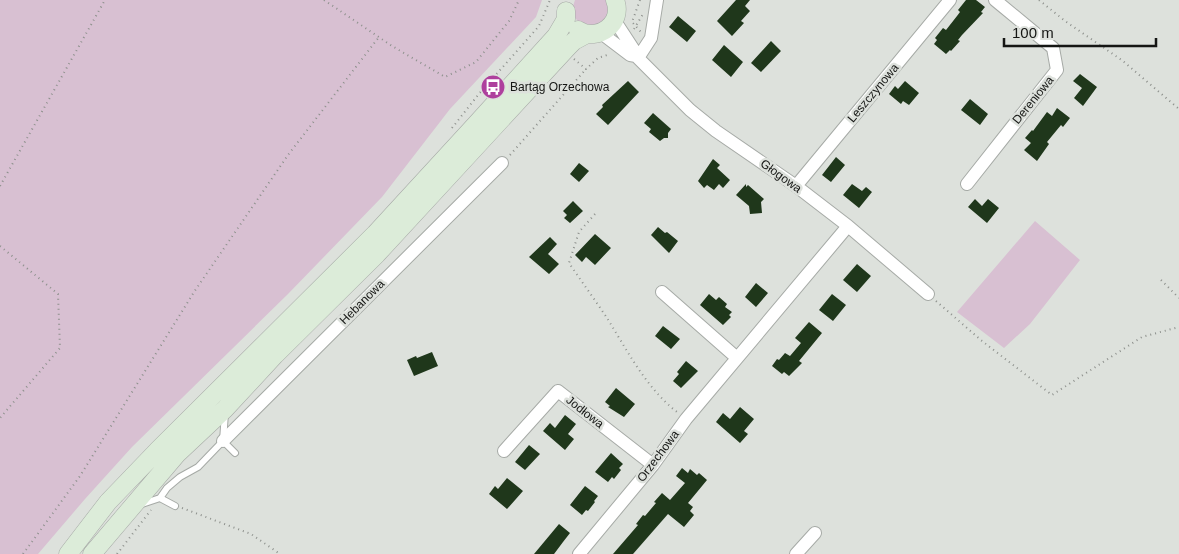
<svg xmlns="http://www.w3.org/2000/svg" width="1179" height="554" font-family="Arial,sans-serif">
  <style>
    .green { fill: #d8c0d2 }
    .building { fill: #1f371b }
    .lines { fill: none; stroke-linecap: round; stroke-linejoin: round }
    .service-casing { stroke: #a6aaa6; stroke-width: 8 }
    .minor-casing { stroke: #a6aaa6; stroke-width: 14 }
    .secondary-casing { stroke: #a6aaa6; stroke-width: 19 }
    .path { stroke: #8d908c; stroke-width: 2; stroke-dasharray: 1 4; stroke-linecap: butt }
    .service { stroke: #fff; stroke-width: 6 }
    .minor { stroke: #fff; stroke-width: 12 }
    .secondary { stroke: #dcecd9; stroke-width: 18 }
    .labels { text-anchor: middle; stroke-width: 5; stroke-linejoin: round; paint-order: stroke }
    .poi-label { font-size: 12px; fill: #151614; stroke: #dde1dc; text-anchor: start }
    .street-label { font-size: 12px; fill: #151614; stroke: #dde1dc }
  </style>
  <rect width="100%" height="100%" fill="#dde1dc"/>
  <path class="green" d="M0,0h542l-6,17 -86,92 -68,88 -94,97 -156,153 -47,52 -47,55h-38z
    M575,0h32l2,4 -2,15 -13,9c-15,-5 -26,-9 -19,-28z
    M1035,221l45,39 -50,64 -26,24 -47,-36z"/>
  <path class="building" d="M736,0h14l-5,6 5,5 -9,10 3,2 -12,13 -15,-15z
    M966,0h10l9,7 -4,5 2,1 -21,22 -4,5 2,1 -9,10 -1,-1 -4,4 -12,-10 3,-4 -2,-2 8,-10 3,2 11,-14 3,-4 -2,-2z
    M678,16l18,15 -9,11 -18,-15z
    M771,41l10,10 -20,21 -10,-9z
    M724,45l19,17 -12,15 -19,-17z
    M1080,74l17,13 -14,19 -9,-8 8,-10 -9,-7z
    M628,81l11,11 -31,33 -12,-11 7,-7 -1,-2z
    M905,81l14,12 -10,12 -6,-4 -2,3 -12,-10 6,-8 3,3z
    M970,99l18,15 -8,11 -19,-15z
    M1057,108l13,10 -7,9 -2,-2 -14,17 2,2 -12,17 -13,-11 7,-7 -6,-5 7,-8 1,1 14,-19 5,4z
    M653,113l18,16 -3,4v5h-4l-4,3 -11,-9 2,-3 -7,-6z
    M836,157l9,8 -14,17 -9,-7z
    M713,159l7,6 -3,3 13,12 -7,8 -4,-4 -5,6 -7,-5 -3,3 -6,-7z
    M579,163l10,8 -10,11 -9,-8z
    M746,184v3l2,-2 16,14 -3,3 1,11 -12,1 -1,-8 -13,-11z
    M852,184l10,7 4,-4 6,5 -13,16 -16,-13z
    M975,199l7,7 6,-7 11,9 -12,15 -19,-16z
    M573,201l10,10 -13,12 -6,-5 3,-3 -4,-4z
    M658,227l7,6 2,-1 11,9 -9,12 -18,-18z
    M595,234l16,14 -16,17 -9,-8 -4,5 -7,-7z
    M550,237l7,7 -9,10 11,10 -10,10 -20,-17z
    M857,264l14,12 -14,16 -14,-12z
    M756,283l12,10 -12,14 -11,-10z
    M709,294l7,6 3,-3 8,7 -2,3 7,5 -3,3 2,2 -8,8 -23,-20z
    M832,294l14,11 -13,16 -14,-11z
    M809,322l13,11 -23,28 3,2 -13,13 -5,-4 -2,2 -10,-8 5,-7 2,1 6,-7 5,3 11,-13 -6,-5z
    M663,326l17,13 -9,10 -16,-13z
    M432,352l6,14 -24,10 -7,-16 9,-4 1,2z
    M686,361l12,10 -17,17 -8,-7 6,-7 -2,-2z
    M616,388l19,16 -11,13 -16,-10 2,-1 -5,-4z
    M740,407l14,12 -10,12 4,3 -8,9 -24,-21 7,-9 7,6z
    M565,415l11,9 -8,10 6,5 -9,11 -22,-19 7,-8 5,5z
    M529,445l11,9 -15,16 -10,-8z
    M611,453l12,11 -4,4 2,2 -7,9 -2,-2 -4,5 -13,-10z
    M682,468l6,5 2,-4 7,6 2,-2 8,7 -19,23 5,4 -3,4 4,4 -10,12 -16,-13 -35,40h-20l25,-29 -2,-1 7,-9 2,1 11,-13 -2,-1 8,-9 8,7 15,-17 -9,-7z
    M507,478l16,13 -16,18 -18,-15 6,-8 3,3z
    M585,486l13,10 -4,5 1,1 -7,9 -2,-1 -4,5 -12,-10z
    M559,524l11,9 -7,9 -9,12h-20z"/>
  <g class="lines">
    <defs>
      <path id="service" d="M225,413l-2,28 12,12
        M160,498l15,8
        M142,504l18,-6 7,-10 13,-11 18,-10 25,-26 2,2"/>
      <path id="minor" d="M615,21l19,29 2,6 54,54 26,21 80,55 52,40 80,68
        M601,33l29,22 6,1
        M638,58l13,-20 6,-38
        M967,184l90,-114 -4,-22 -58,-48
        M796,186l154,-186
        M662,292l75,66
        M223,441l279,-278
        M504,451l54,-60 95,74
        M579,554l74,-89 33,-46 162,-193
        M796,554l19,-21"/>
      <path id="secondary" d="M578,30c20,13 46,-7 37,-30
        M68,554l40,-52 49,-51 218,-217 102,-111 79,-87 10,-17v-8
        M92,554l85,-100 48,-45 50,-54 102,-101 191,-207 6,-6 13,-7"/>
    </defs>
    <use href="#service" class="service-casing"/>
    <use href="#minor" class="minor-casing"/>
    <use href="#secondary" class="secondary-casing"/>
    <path class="path" d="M324,0l68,46 53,31 31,-15 33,-41 10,-21
      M640,0l-8,22 9,10
      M1039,0l26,21 58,40 56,48
      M634,29l9,-15
      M574,59l12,10 12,-11 12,-4
      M452,128l26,-33 61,-69 11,-26
      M510,155l76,-86
      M0,186l105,-186
      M595,214l-16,18 -10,31c13,19 26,37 38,55 20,32 39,70 70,94
      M0,246l58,48 2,54 -60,70
      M1161,280l18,18
      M936,301l46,40 70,54 90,-58 37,-10
      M182,508l69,26 29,20
      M23,554l57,-78 114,-184 94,-137 91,-118
      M117,554l34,-44"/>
    <use href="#service" class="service"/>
    <use href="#minor" class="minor"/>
    <use href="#secondary" class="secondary"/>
  </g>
  <defs>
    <symbol id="bus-disc" viewBox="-11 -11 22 22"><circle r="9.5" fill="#ae409d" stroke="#dde1dc"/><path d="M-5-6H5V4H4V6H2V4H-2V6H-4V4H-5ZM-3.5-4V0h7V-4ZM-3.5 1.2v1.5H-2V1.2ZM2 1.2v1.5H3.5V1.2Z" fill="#fff"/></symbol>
  </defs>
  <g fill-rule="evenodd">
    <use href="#bus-disc" x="479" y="73" width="28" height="28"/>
  </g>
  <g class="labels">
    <g class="poi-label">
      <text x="510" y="91">Bartąg Orzechowa</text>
    </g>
    <g class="street-label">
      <text transform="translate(873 93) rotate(-50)" y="4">Leszczynowa</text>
      <text transform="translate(1033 100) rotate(-51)" y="4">Dereniowa</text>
      <text transform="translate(781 176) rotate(36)" y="4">Głogowa</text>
      <text transform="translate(362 302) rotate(-45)" y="4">Hebanowa</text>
      <text transform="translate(585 412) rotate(38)" y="4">Jodłowa</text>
      <text transform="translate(658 456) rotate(-53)" y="4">Orzechowa</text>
    </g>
  </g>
  <path d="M1004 38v8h152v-8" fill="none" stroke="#151614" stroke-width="2.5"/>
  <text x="1012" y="38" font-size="15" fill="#151614" stroke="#dde1dc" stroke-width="4" paint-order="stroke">100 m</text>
</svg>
